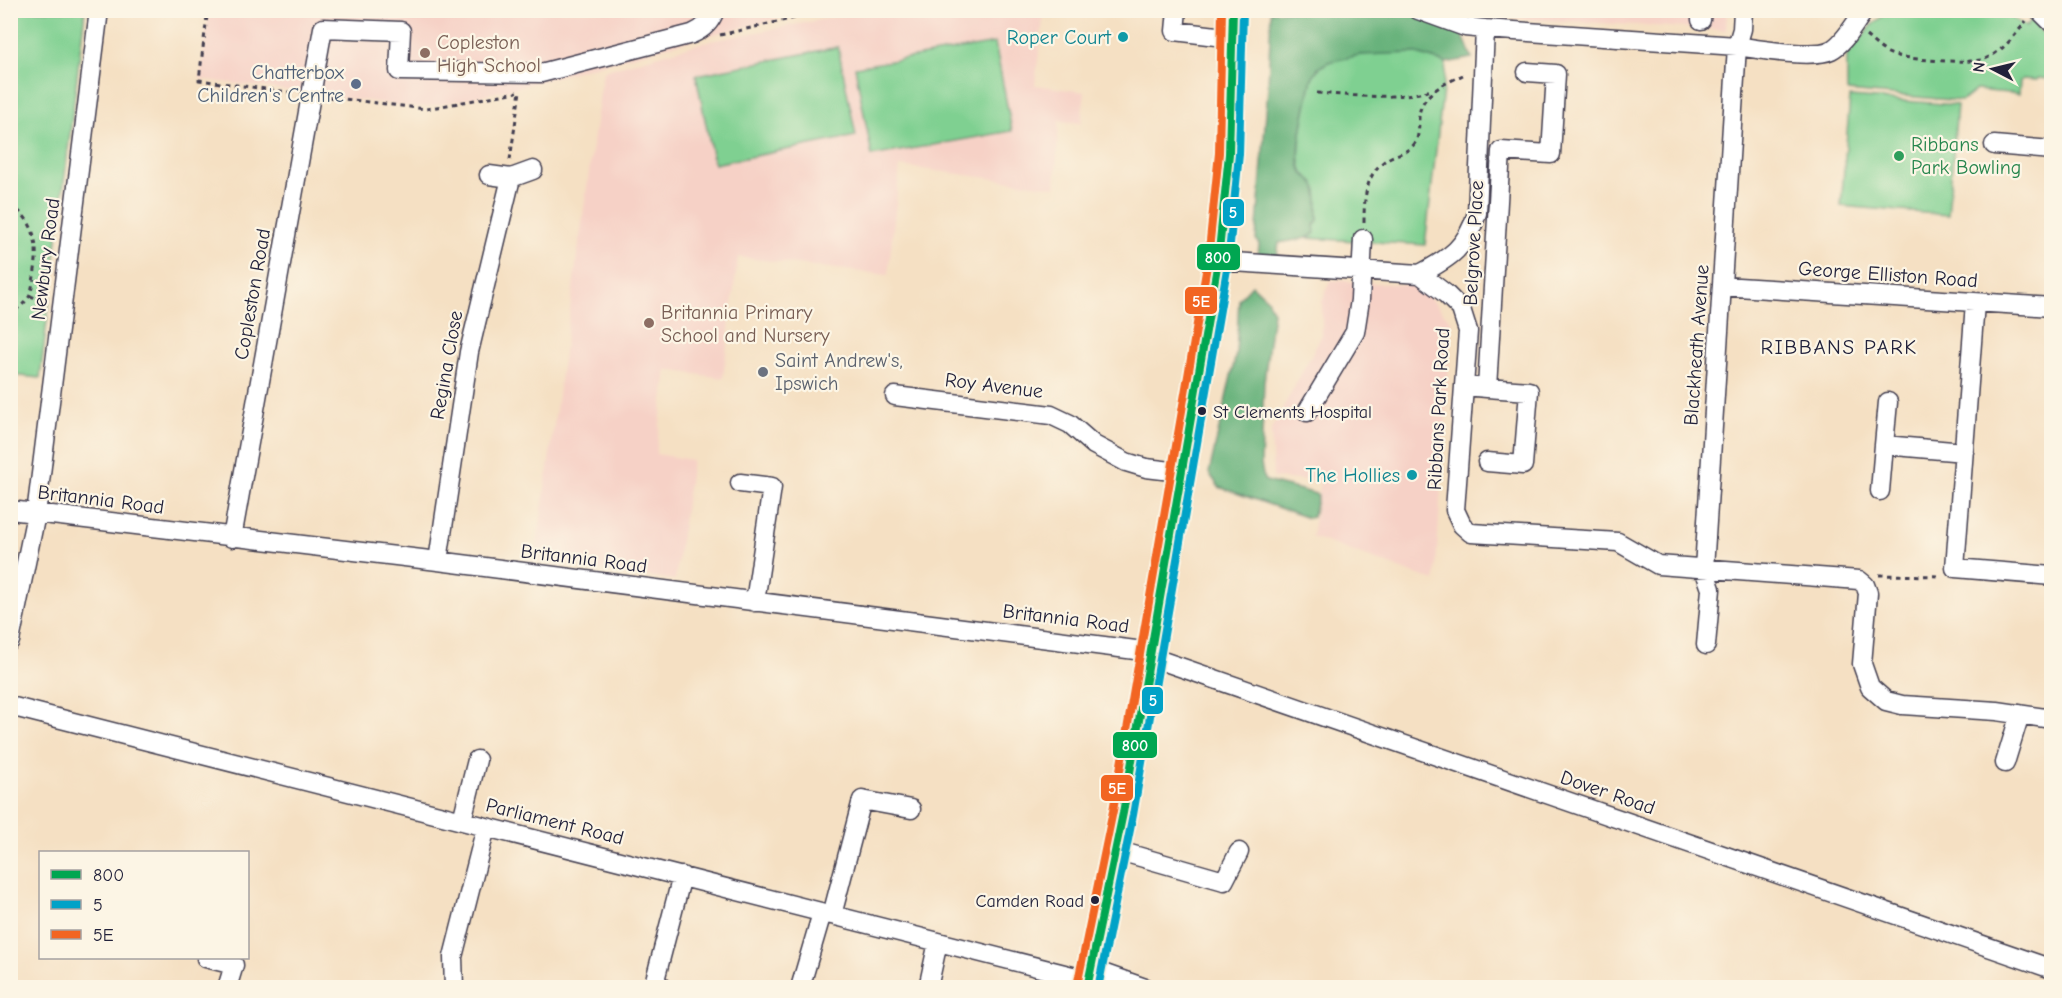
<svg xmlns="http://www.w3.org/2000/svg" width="2062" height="998" font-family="'Comic Neue',sans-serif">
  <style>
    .built { fill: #f6d1c6 }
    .green { fill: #7fd091; stroke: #507966; stroke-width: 1.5 }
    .forest { fill: #67b27b; stroke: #446a5b; stroke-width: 1.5 }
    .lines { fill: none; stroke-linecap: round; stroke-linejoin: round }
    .minor-casing { stroke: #423e4f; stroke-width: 21 }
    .path { stroke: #423e4f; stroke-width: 3; stroke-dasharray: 4.5 4.5; stroke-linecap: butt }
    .minor { stroke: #fff; stroke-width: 18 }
    .bus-1-casing { stroke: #fcf5e5; stroke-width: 12 }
    .bus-2-casing { stroke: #fcf5e5; stroke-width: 12 }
    .bus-3-casing { stroke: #fcf5e5; stroke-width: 12 }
    .bus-1 { stroke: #00a651; stroke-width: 8 }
    .bus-2 { stroke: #02a2c7; stroke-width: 8 }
    .bus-3 { stroke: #f26522; stroke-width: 8 }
    .culture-dot { fill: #0f9aa8; stroke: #fcf5e5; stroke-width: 2 }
    .education-dot { fill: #8d6e63; stroke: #fcf5e5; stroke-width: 2 }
    .service-dot { fill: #5c6f8a; stroke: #fcf5e5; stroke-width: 2 }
    .leisure-dot { fill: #2e9e5b; stroke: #fcf5e5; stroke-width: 2 }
    .worship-dot { fill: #6b7280; stroke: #fcf5e5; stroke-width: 2 }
    .bus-dot { fill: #22223b; stroke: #fcf5e5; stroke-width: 2 }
    .labels { text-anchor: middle; stroke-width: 4.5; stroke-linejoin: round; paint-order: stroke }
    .bus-label { font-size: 18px; fill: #22223b; stroke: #fcf5e5; text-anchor: start }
    .culture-label { font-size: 20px; fill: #0d838f; stroke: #fcf5e5; text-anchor: end }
    .education-label { font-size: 20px; fill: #785e54; stroke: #fcf5e5; text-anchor: start }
    .service-label { font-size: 20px; fill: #4e5e75; stroke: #fcf5e5; text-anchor: end }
    .leisure-label { font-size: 20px; fill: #27864d; stroke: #fcf5e5; text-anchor: start }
    .street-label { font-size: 20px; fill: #22223b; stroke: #fcf5e5 }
    .worship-label { font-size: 20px; fill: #5b616d; stroke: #fcf5e5; text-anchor: start }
    .neighbourhood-label { font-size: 21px; letter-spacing: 1.5px; fill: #22223b; stroke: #fcf5e5 }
    .line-badge { stroke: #fcf5e5; stroke-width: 2 }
    .badge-label { font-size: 16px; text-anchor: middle; font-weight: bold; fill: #fff }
  </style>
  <rect width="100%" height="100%" fill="#fcf5e5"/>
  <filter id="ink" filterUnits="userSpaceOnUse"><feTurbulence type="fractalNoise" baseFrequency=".0167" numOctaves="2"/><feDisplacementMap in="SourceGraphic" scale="12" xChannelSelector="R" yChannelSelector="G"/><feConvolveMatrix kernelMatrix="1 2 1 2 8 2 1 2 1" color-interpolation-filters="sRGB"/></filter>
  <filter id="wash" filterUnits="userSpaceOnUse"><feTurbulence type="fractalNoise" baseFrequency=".008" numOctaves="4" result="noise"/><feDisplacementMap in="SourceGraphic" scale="24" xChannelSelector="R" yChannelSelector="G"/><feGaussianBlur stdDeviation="1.35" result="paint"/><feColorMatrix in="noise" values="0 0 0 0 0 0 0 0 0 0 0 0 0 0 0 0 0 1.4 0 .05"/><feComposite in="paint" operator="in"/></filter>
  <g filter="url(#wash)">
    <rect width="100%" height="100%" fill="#f5e0c3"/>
    <path class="built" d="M1456,10l271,1 -1,19 -271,-15z
      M209,11h602l-109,26 -184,50 -52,12 -40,8h-13l-213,-28z
      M867,11h177l-9,74 50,7 -4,31 -22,-2 -4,66 -155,-21 -12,109 -150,-18 -15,121 -56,-8 -11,84 36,6 -17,120 -140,-19 68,-490 102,-29z
      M1330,280l89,6 33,36 -17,259 -123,-44 8,-56 -47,-3 -2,-48 51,-95v-33z"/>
    <path class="green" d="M11,10l74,1 -45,367 -29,-3z
      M1889,11h113l24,16 6,-7 19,23v32l-1,4 -12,-1 -1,2 -14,-1 -3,2 -1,13 -43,-4 -14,11 -115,-10v-36l26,-31z
      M995,43l17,88 -140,25 -17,-89z
      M838,47l18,89 -142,28 -18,-89z
      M1386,53h28l32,10 -21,182 -118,-7 11,-18 -3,-37c-5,-3 -11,-7 -13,-13 -8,-19 6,-71 10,-93 14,-24 49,-22 74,-24z
      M1850,97l107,8 -9,110 -107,-9z"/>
    <path class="forest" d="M1271,11h145l44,17 12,30 -26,5 -32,-10 -54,2 -32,7 -10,6 -6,10c-4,21 -18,73 -11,92 3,7 10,8 13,13 6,9 3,27 4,37l-4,5 1,8 -8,5 -28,5 -2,14 -19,-1 1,-12 -3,-5 12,-152z
      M1252,285l15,14 6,13 -9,70 -3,82 3,16c18,7 37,8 54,15l-5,22 -5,1 -89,-31 -10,-14 27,-119 3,-55z"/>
  </g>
  <g filter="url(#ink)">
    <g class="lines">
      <defs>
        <path id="minor" d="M1177,10l-2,21 58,7
          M1418,10l47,17 20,2
          M2039,10l13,13
          M1701,20l1,-10
          M1994,145l58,5
          M489,175l22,3 22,-8
          M1218,261l202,13
          M1420,274l26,20 15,15 7,22 -13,179 7,15 9,8 147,9 40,23 201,15 6,5 3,8 -6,71 8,23 16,14 16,4 95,6 55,8
          M1420,274c30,-16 47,-27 57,-61l8,-184 252,17c21,3 76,13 94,4 14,-7 24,-28 34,-40
          M1722,286l330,21
          M1975,303l-20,265 97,8
          M1465,386l22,2 14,-237 50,3 5,-80 -29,-2
          M1487,388l42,3 -6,74 -36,-3
          M895,396l156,19 19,9 24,21 32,17 20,6 34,4
          M1307,412l48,-80 5,-32 3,-61
          M1884,445l4,-43
          M740,483l32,4 -17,115
          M1880,491l4,-46 80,7
          M10,510l428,51 713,91
          M232,538l91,-510 78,3 -2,40 142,2 151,-39c12,-5 19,-12 23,-24
          M438,561l31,-209 42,-174
          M10,641l26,-127 63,-504
          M1706,645l5,-56 -7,-20 33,-523 5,-17 1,-19
          M1151,657l901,312
          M10,706l1078,274
          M2005,763l15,-49
          M462,820l15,-60
          M1116,850l108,31 15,-29
          M832,915l30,-115 49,9
          M206,958l28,7 -7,23
          M1091,969l54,19
          M454,988l-1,-31 33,-130
          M663,988l-8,-8 27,-104
          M800,988l22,-75
          M928,988l10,-46
          M1087,988l36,-175 95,-552 11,-107 4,-144"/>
      </defs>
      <use href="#minor" class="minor-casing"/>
      <path class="path" d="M163,10l44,6 -8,64 96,13
        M720,35l110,-25
        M1866,36c7,6 14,13 22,17 14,7 84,11 97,6 18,-8 30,-23 41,-38
        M1317,93c39,3 77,7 115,-3
        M328,97l98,12 91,-17
        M510,160l10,-69
        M10,205c27,15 29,44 24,71 -1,6 -2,13 -4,19 -3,7 -14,15 -20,20
        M1364,222c0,-26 2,-52 27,-65 9,-4 18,-5 24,-14 4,-6 4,-19 4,-27 2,-24 28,-33 46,-42
        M30,296l15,5
        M1879,575l62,1"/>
      <use href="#minor" class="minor"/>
      <defs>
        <path id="bus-1" d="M1087,988l36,-175 95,-552 11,-107 4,-144"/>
        <path id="bus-2" d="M1098,988l35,-173 95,-552 11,-109 4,-144"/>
        <path id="bus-3" d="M1077,986l36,-175 95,-551 11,-107 3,-143"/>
      </defs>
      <use href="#bus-1" class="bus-1-casing"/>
      <use href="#bus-2" class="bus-2-casing"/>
      <use href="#bus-3" class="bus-3-casing"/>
      <use href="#bus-1" class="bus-1"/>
      <use href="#bus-2" class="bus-2"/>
      <use href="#bus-3" class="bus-3"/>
    </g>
  </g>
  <g class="culture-dot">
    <circle cx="1123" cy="37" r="6"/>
    <circle cx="1412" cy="475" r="6"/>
  </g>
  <g class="education-dot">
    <circle cx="425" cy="53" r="6"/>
    <circle cx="649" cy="323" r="6"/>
  </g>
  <circle class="service-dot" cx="356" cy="84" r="6"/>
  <circle class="leisure-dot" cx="1899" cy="156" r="6"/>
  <circle class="worship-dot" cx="763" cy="372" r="6"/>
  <g class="bus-dot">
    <circle cx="1202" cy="411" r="5"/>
    <circle cx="1095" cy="900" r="5"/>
  </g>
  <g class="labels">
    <g class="bus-label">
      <text x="1213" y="418">St Clements Hospital</text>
      <text x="1084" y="907" text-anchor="end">Camden Road</text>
    </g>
    <g class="culture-label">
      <text x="1111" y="44">Roper Court</text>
      <text x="1400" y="482">The Hollies</text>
    </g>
    <g class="education-label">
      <text x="437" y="49">Copleston<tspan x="437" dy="23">High School</tspan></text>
      <text x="661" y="319">Britannia Primary<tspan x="661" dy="23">School and Nursery</tspan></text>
    </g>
    <g class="service-label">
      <text x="344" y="79">Chatterbox<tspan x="344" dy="23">Children's Centre</tspan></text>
    </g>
    <g class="leisure-label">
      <text x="1911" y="151">Ribbans<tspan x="1911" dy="23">Park Bowling</tspan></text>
    </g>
    <g class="street-label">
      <text transform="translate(1473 243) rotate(-87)" y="7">Belgrove Place</text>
      <text transform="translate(45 259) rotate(-83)" y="7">Newbury Road</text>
      <text transform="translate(1888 274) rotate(4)" y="7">George Elliston Road</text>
      <text transform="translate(252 294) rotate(-80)" y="7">Copleston Road</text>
      <text transform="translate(1696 345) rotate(-86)" y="7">Blackheath Avenue</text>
      <text transform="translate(446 365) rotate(-80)" y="7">Regina Close</text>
      <text transform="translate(994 385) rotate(7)" y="7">Roy Avenue</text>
      <text transform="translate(1438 409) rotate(-87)" y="7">Ribbans Park Road</text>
      <text transform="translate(101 499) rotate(7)" y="7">Britannia Road</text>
      <text transform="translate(584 558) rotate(7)" y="7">Britannia Road</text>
      <text transform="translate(1066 618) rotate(7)" y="7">Britannia Road</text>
      <text transform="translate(1608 792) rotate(19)" y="7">Dover Road</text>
      <text transform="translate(555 821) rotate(14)" y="7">Parliament Road</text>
    </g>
    <g class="worship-label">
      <text x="775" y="367">Saint Andrew's,<tspan x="775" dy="23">Ipswich</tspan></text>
    </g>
    <g class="neighbourhood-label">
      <text x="1839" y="354">RIBBANS PARK</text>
    </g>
  </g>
  <g class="line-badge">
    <rect x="1222" y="198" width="23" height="29" rx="6" fill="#02a2c7"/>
    <rect x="1196" y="243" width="45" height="28" rx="6" fill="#00a651"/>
    <rect x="1184" y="286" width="34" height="29" rx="6" fill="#f26522"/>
    <rect x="1141" y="686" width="23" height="29" rx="6" fill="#02a2c7"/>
    <rect x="1112" y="731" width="46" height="28" rx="6" fill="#00a651"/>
    <rect x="1100" y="774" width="34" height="28" rx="6" fill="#f26522"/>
  </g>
  <g class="badge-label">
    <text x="1233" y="218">5</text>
    <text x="1218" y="263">800</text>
    <text x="1201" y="307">5E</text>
    <text x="1153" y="706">5</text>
    <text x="1135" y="751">800</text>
    <text x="1117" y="794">5E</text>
  </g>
  <rect width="2062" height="998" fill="none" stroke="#fcf5e5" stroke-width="36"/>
  <rect x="39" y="851" width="210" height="108" fill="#fcf5e5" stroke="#a5a1a1" stroke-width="1.5"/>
  <rect x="51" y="870" width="30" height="9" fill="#00a651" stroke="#a5a1a1" stroke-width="1.5"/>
  <text x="93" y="881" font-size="18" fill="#22223b">800</text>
  <rect x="51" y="900" width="30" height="9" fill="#02a2c7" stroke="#a5a1a1" stroke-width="1.5"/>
  <text x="93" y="911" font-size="18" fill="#22223b">5</text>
  <rect x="51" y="930" width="30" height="9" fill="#f26522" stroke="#a5a1a1" stroke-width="1.5"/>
  <text x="93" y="941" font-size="18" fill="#22223b">5E</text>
  <g transform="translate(1993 69) rotate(277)" stroke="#fcf5e5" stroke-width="4.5" paint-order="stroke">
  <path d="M0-4.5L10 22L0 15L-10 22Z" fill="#22223b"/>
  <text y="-9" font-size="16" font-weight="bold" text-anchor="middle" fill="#22223b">N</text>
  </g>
</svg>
